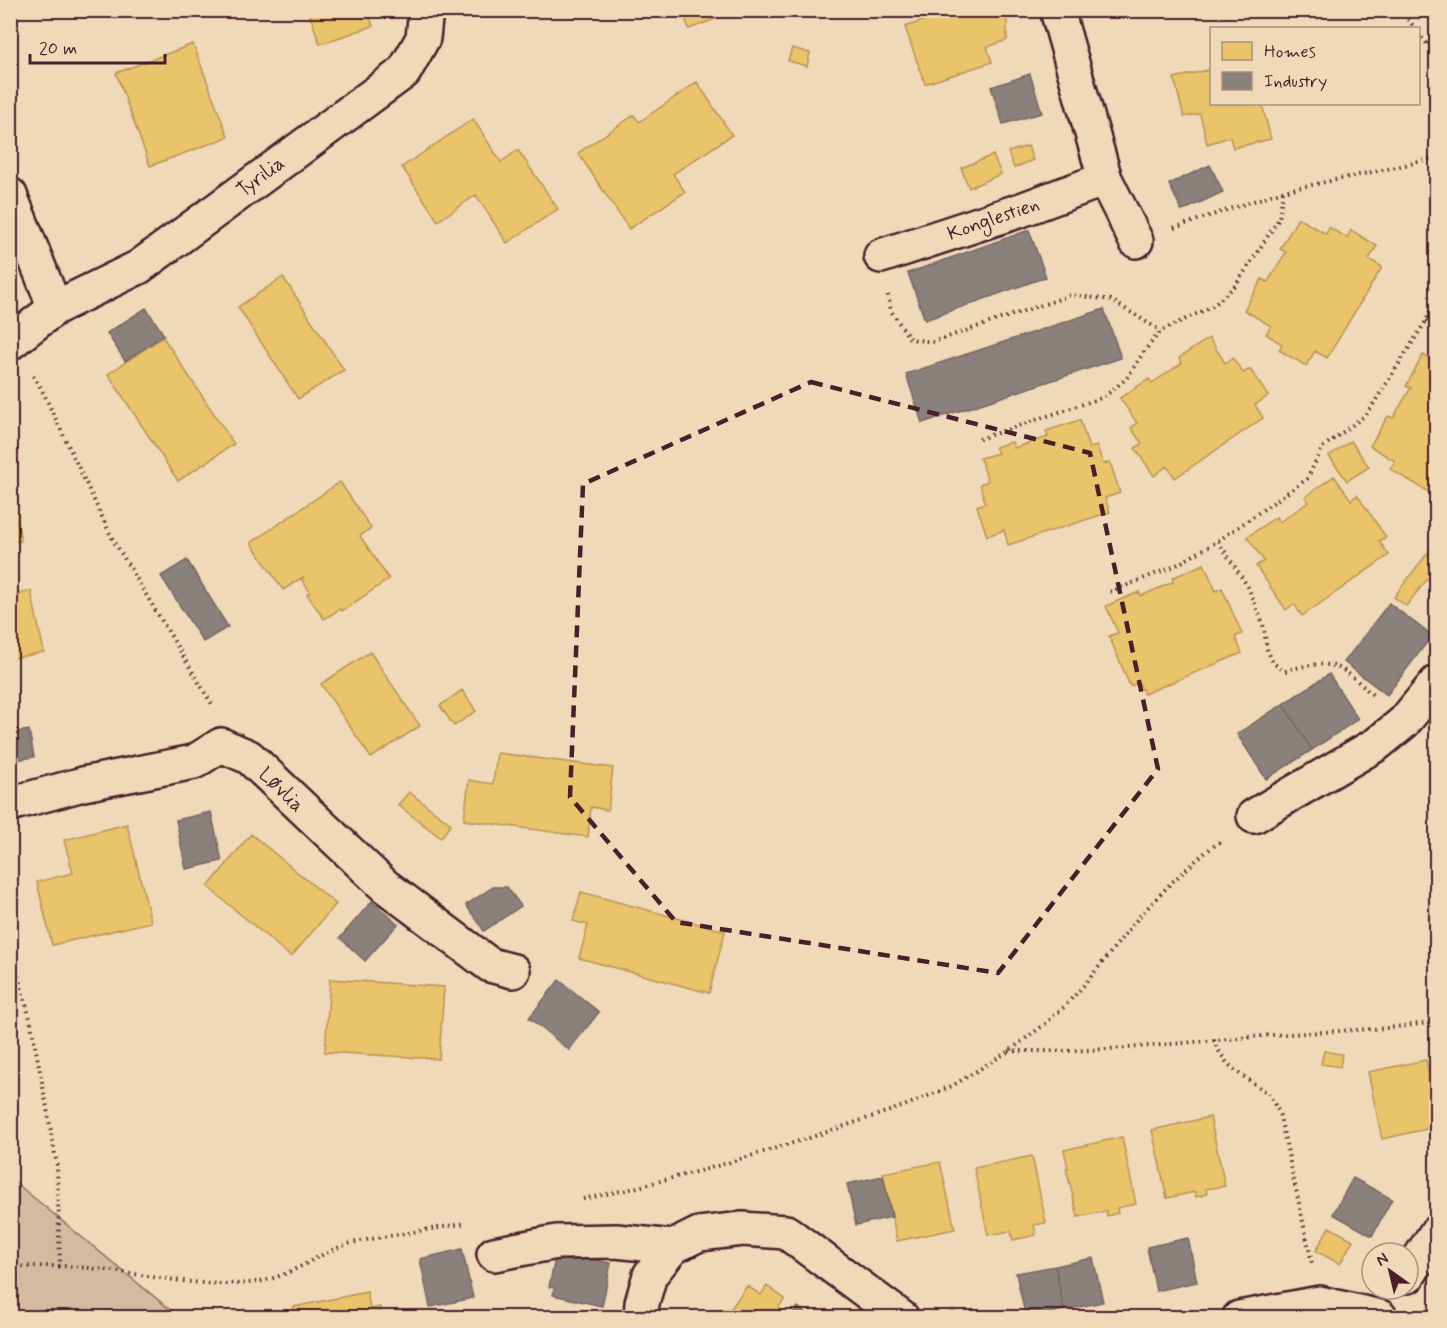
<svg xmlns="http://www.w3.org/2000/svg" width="1447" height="1328" font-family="Mynerve,sans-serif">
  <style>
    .green { fill: #d4bba0; stroke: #8f6d66; stroke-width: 1.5 }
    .homes { fill: #e9c46a; stroke: #b99257; stroke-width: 1.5 }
    .industry { fill: #8a817c; stroke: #776464; stroke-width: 1.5 }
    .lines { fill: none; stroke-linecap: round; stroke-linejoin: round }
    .minor-casing { stroke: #4a1f2b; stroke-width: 38 }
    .path { stroke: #4a1f2b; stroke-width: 4; stroke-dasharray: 1.5 4.5; stroke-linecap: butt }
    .minor { stroke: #efd9b8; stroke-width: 33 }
    .marked { fill: none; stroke: #4a1f2b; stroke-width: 4.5; stroke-dasharray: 12 8; stroke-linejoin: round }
    .labels { text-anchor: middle; stroke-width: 6; stroke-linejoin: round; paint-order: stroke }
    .street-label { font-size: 20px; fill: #4a1f2b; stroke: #efd9b8 }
  </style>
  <rect width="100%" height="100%" fill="#efd9b8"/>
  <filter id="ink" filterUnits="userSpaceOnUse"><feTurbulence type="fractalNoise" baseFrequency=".0167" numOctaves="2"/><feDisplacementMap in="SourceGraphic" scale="12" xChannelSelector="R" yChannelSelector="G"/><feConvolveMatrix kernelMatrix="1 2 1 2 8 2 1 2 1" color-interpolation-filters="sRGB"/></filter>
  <g filter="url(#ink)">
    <path class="green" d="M11,1179l168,138h-168z"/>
    <path class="homes" d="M308,10h60l5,16 -53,18z
      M682,10h57l-50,19z
      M954,10h50l3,5v25l-20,7 5,15 -67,22 -20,-57z
      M193,44l35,93 -78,29 -34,-93z
      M792,48l18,5 -3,13 -19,-5z
      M1212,69v35h50l9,35 -38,9 -3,-11 -23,7 -7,-30 -16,3 -10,-39z
      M697,82l35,53 -59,39 12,18 -56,37 -51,-76 56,-38 5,7z
      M473,119l28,43 17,-12 40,59 -51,34 -31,-48 -38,26 -36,-54z
      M1028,146l5,14 -19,8 -6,-16z
      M993,155l8,19 -32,14 -8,-20z
      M1298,218l28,16 3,-7 18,11 4,-8 26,16 -8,13 13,8 -55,91 -12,-7 -9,15 -27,-16 3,-6 -16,-10 5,-8 -27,-16 18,-31 6,3 18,-30 -6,-3z
      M283,277l61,93 -46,29 -60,-92z
      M163,337l71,107 -56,37 -70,-107z
      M1209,338l16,25 8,-5 10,15 7,-4 18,27 -13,9 8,13 -88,60 -8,-12 -13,10 -19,-28 7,-4 -11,-16 6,-5 -17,-25 29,-19 3,4 30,-20 -3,-5z
      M1423,355l13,7v129l-2,4 -44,-26 5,-8 -25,-15 18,-30 5,2 18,-30 -5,-2z
      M1080,420l9,28 8,-2 6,18 7,-2 10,31 -15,5 5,14 -102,33 -4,-15 -17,6 -10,-30 8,-3 -5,-19 8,-3 -8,-23 18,-5 -3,-6 17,-5 2,6 34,-11 -2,-6z
      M1351,441l18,26 -22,14 -18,-25z
      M1334,476l17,24 6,-5 29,42 -7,4 10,14 -87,61 -8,-12 -8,6 -30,-44 8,-5 -17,-24 29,-20 3,5 30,-20 -4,-5z
      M340,482l31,46 -11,8 29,43 -47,32 -2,-2 -16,10 -17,-25 3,-2 -9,-13 3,-1 -1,-1 -20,13 -32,-47z
      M10,485l11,56 -11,2z
      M1436,542v26l-30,38 -12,-9z
      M1204,564l12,27 6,-3 20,46 -7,3 7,16 -98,41 -5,-11 -9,3 -21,-50 9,-3 -12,-27 33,-14 2,4 32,-14 -1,-4z
      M31,591l13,61 -34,7v-63z
      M370,652l50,74 -49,32 -50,-74z
      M462,690l14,21 -22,15 -14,-20z
      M497,753l116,15 -5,42 -17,-3 -3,30 -124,-17 5,-40 24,4z
      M409,792l42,32 -10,14 -43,-33z
      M127,824l24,98 -99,23 -15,-63 36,-9 -9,-33z
      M251,834l85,70 -45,53 -83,-70z
      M581,892l144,39 -16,62 -130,-35 9,-33 -15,-4z
      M330,979l114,8 -5,72 -114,-7z
      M1324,1051l18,3 -2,13 -19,-3z
      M1426,1060l10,51v16l-54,12 -14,-67z
      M1210,1117l15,69 -19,3 1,5 -11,3 -1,-5 -28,6 -15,-68z
      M1122,1137l14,67 -19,4 1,5 -11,3 -1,-5 -28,6 -12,-49h2l-4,-18z
      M1032,1156l14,67 -12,2 2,10 -23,5 -2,-9 -23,4 -14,-67z
      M940,1162l15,67 -58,12 -14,-68z
      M1329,1227l24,13 -13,24 -24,-13z
      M747,1286l14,9 6,-9 18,13 -7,9 14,10h-68z
      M367,1292l3,17 10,-2 2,11h-86l-3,-11z"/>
    <path class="industry" d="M1030,74l12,39 -39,11 -12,-37z
      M1210,165l13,27 -41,19 -13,-27z
      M1029,230l17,47 -121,43 -17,-47z
      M146,308l18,27 -39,26 -18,-28z
      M1104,309l17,49 -199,65 -16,-49z
      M187,560l41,67 -25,15 -42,-66z
      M1389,603l43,33 -45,59 -43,-33z
      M1329,674l29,45 -46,31 -29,-46z
      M1283,704l29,46 -46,29 -29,-45z
      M29,730l5,27 -24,4v-28z
      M211,812l11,49 -36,8 -10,-49z
      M493,887h14l14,19 -37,25 -18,-26z
      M372,901l26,23 -33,37 -25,-23z
      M559,980l40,32 -30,38 -40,-32z
      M883,1176l9,41 -36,8 -9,-41z
      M1353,1178l39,21 -20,37 -39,-22z
      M1188,1238l9,44 -41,9 -9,-44z
      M462,1249l11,49 -43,9 -10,-48z
      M563,1253l48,10 -9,43 -49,-11 2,-7 -6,-1 7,-33z
      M1093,1258l10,44 -39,8 -9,-44z
      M1055,1266l9,44 -38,8 -10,-45z
      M798,1307l14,11 -21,-1z"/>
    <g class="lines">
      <defs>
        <path id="minor" d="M1057,10l48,169 31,62
          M10,195l45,113
          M881,256l140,-46 84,-31
          M10,343l45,-35 84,-41 265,-195 19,-34 3,-28
          M10,804l73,-20 111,-22 27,-17 28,12 136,129 105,79 23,6
          M1254,816l123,-72 27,-22 32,-39
          M494,1254l63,-12 59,-1 57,6
          M1408,1276l28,-43
          M641,1318l1,-15 8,-28 23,-28 26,-13 44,-5 43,3 116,86
          M1239,1318l81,-15 60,14"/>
      </defs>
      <use href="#minor" class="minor-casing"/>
      <path class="path" d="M1400,10l15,18
        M1418,33l18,22
        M1427,44l9,-8
        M1174,228l109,-37 127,-27 26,-7
        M888,295l3,16 19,28 23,3 138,-47 40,5 50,31
        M1426,321l10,7
        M33,376l8,12 71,150 101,168
        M979,439l125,-42 23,-19 18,-28 16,-19 52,-25 23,-21 43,-66 4,-28
        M1218,541l30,46 15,37 4,25 6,14 12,8c18,-5 38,-11 56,-2 9,4 26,21 34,28
        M1110,592l65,-26 43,-25 89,-62 16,-32 44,-33 59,-93 10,-24
        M10,947l20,72 17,89 10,58 3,100
        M1214,1040l3,8 10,15 10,9 31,21 11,19 33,151
        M1009,1051h59l59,-3 146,-13 115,-7 48,-6
        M583,1199l47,-10 84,-22 95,-29 95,-32 48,-20 57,-35 36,-27 20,-18 20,-22 54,-67 31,-33 32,-29 20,-15
        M10,1267c30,-1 59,-2 88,2 53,6 105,20 159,13 33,-5 57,-26 88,-37 16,-5 34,-7 50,-10 24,-4 48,-8 72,-12"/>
      <use href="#minor" class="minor"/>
    </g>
  </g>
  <path class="marked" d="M811,382l279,71 68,316 -160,204 -322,-51 -106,-125 13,-313z"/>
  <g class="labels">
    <g class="street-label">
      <text transform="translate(260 176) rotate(-37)" y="7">Tyrilia</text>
      <text transform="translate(993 218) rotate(-19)" y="7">Konglestien</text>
      <text transform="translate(282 789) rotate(44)" y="7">Løvlia</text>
    </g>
  </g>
  <rect width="1447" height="1328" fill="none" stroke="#efd9b8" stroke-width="36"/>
  <rect x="18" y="18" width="1411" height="1292" fill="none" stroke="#4a1f2b" stroke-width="2" filter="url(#ink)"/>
  <rect x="1210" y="27" width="210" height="78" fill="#efd9b8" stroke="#ad8f80" stroke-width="1.5"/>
  <rect x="1222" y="42" width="30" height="18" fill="#e9c46a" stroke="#ad8f80" stroke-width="1.5"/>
  <text x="1264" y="57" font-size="18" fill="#4a1f2b">Homes</text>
  <rect x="1222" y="72" width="30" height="18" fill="#8a817c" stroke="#ad8f80" stroke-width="1.5"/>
  <text x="1264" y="87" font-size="18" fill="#4a1f2b">Industry</text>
  <g transform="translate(1390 1271) rotate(326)"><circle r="28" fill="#efd9b8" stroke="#ad8f80" stroke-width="1.5"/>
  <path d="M0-4.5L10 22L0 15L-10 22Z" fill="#4a1f2b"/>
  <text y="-9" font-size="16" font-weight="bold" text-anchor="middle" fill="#4a1f2b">N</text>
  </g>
  <path d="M30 54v9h135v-9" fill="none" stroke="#4a1f2b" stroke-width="3"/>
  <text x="39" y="54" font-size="18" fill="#4a1f2b" stroke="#efd9b8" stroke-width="4.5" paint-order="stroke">20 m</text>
</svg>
